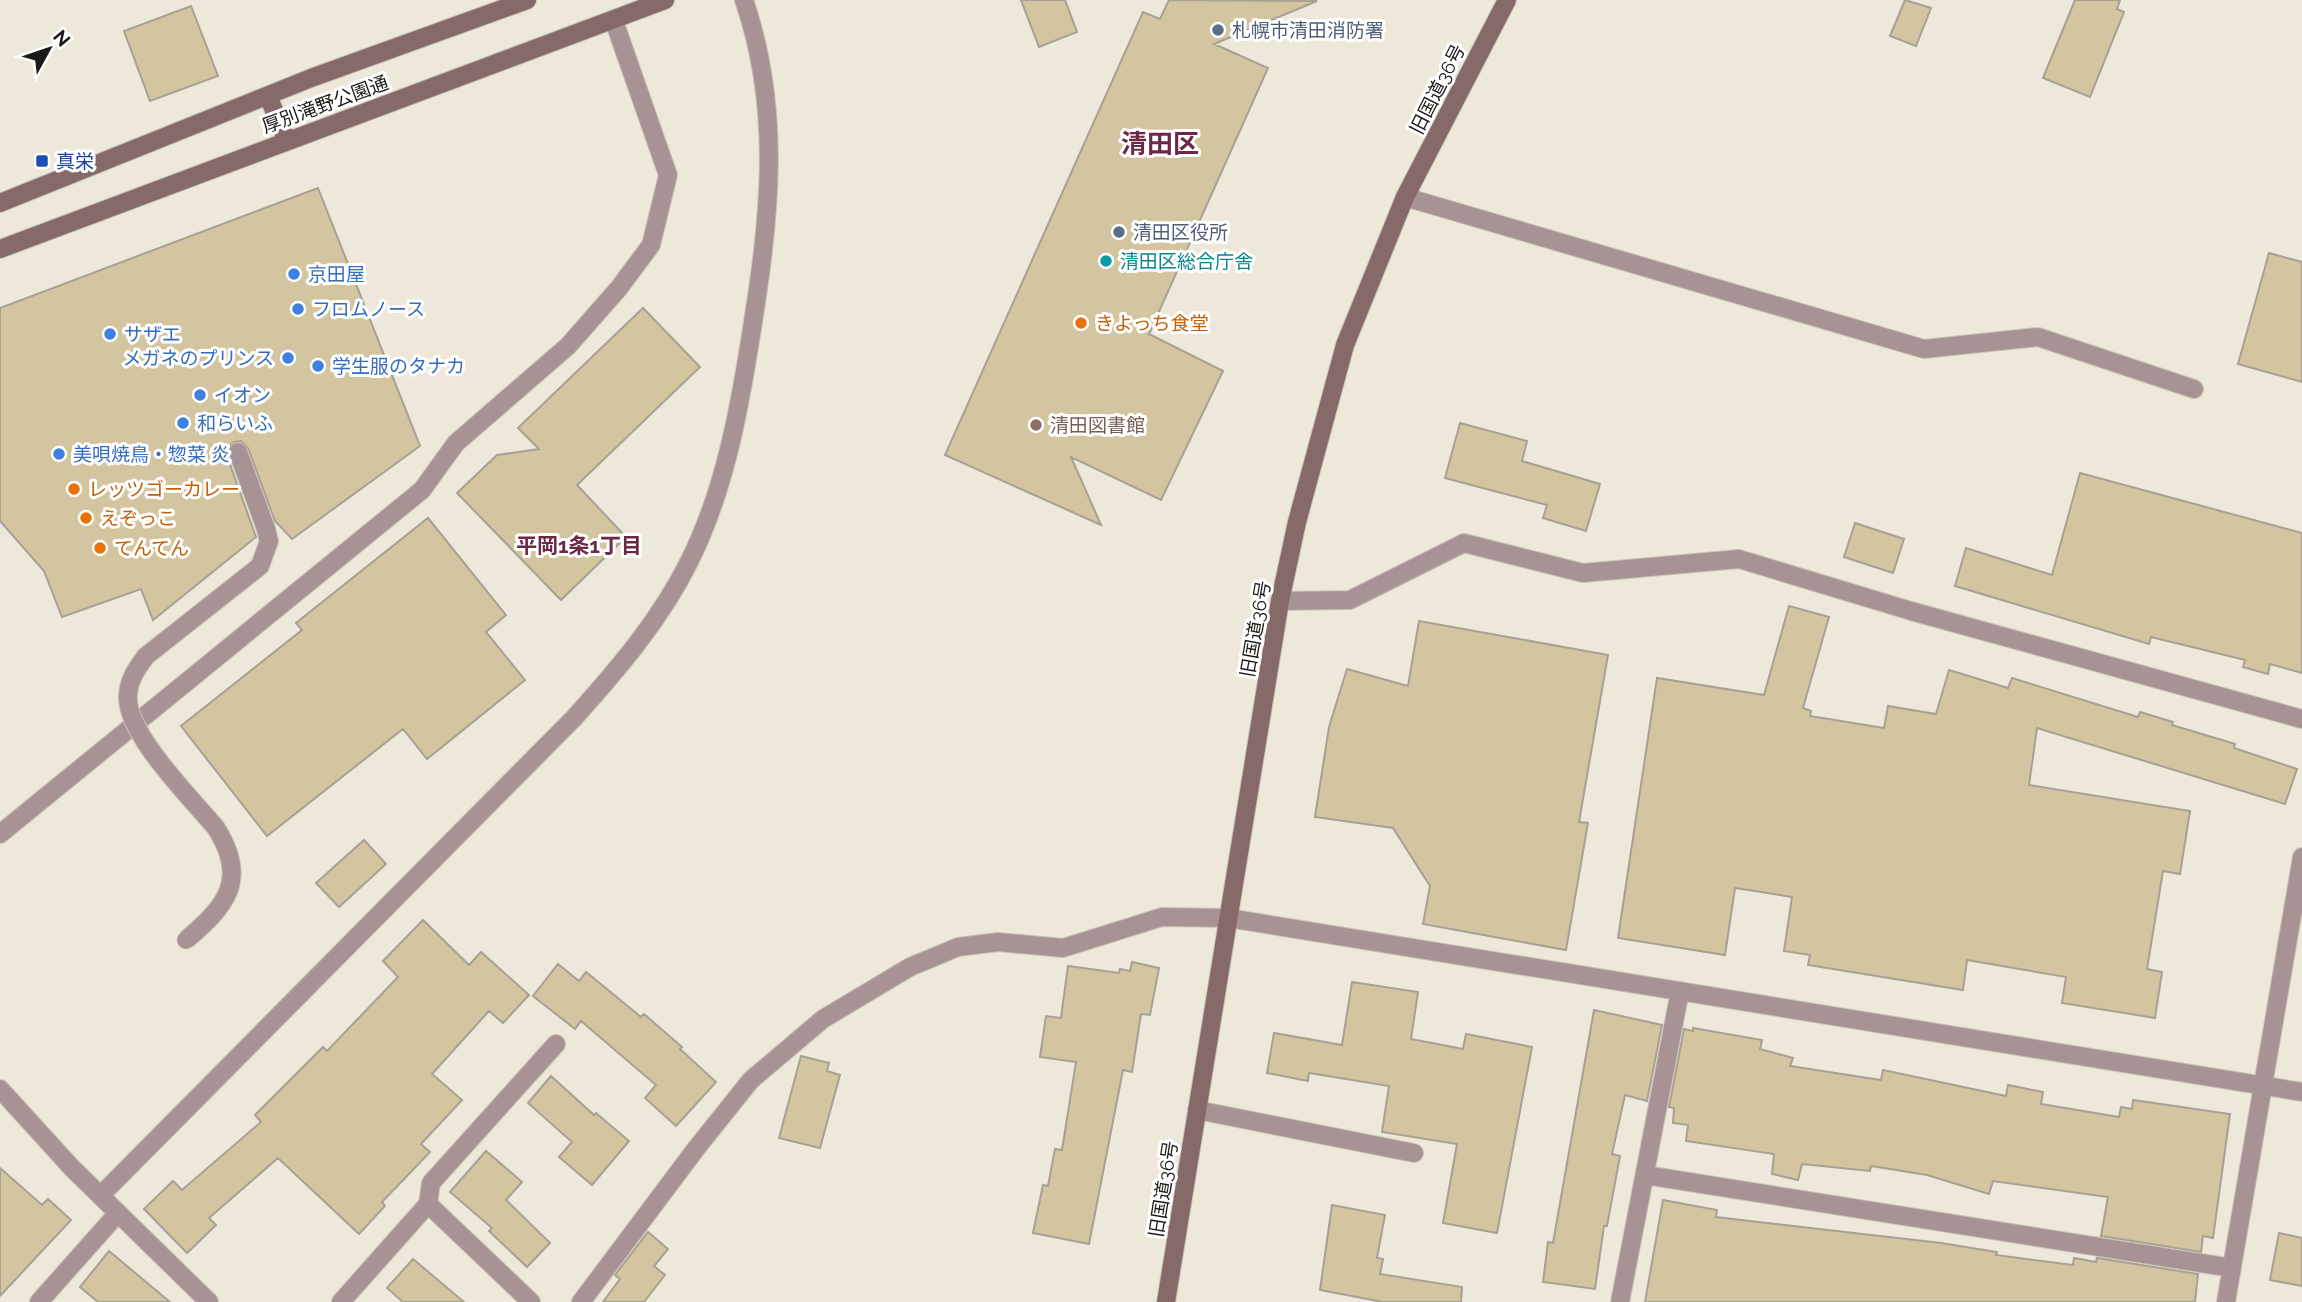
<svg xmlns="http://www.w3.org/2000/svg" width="2302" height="1302" font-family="Raleway,'Noto Sans JP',sans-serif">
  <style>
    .building { fill: #d4c5a1; stroke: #a7a194; stroke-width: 2 }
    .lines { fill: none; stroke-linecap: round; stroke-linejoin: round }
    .lane-casing { stroke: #c8c3b7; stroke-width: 20 }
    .street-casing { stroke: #c8c3b7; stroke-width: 20 }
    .secondary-casing { stroke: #c8c3b7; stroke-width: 20 }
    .lane { stroke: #a79393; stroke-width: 18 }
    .street { stroke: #a79393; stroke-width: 18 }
    .secondary { stroke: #866a6a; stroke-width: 18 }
    .lane-bridge-casing { stroke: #c8c3b7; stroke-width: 20; stroke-linecap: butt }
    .lane-bridge { stroke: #a79393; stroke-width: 18 }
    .service-dot { fill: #5c6f8a; stroke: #fff; stroke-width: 2.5 }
    .transit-dot { fill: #1a4fb4; stroke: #fff; stroke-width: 2.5 }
    .culture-dot { fill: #0f9aa8; stroke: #fff; stroke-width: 2.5 }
    .shop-dot { fill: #3f7fe0; stroke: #fff; stroke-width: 2.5 }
    .food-dot { fill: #e8710a; stroke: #fff; stroke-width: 2.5 }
    .education-dot { fill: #8d6e63; stroke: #fff; stroke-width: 2.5 }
    .labels { text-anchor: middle; stroke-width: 6; stroke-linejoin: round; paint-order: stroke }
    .service-label { font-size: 19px; fill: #4e5e75; stroke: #fff; text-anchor: start }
    .street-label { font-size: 19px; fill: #1c1a15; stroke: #fff }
    .transit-label { font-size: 19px; fill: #164399; stroke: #fff; text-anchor: start }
    .culture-label { font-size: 19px; fill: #0d838f; stroke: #fff; text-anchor: start }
    .shop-label { font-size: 19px; fill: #366cbe; stroke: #fff; text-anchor: start }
    .food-label { font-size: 19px; fill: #c56008; stroke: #fff; text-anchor: start }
    .education-label { font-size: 19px; fill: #785e54; stroke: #fff; text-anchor: start }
    .neighbourhood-label { font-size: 21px; font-weight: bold; fill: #6b2945; stroke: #fff }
    .district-label { font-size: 26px; font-weight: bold; fill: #6b2945; stroke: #fff }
  </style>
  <rect width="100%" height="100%" fill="#eee8da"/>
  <path class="building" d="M1021,0h44l12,32 -38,15z
    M1169,0l148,1 -103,43 54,24 -119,266 74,37 -62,129 -90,-43 30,68 -156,-70 198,-443 17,7z
    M1905,0l26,8 -15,38 -26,-10z
    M2075,0h45l-3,9 7,3 -34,85 -47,-19z
    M191,6l27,70 -68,25 -26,-70z
    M318,188l102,258 -128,93 -17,-18 -27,-73 -7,-7 -7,1 -7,7v7l29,81 -103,83 -12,-31 -79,28 -18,-46 -44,-50v-213z
    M2269,253l33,9v120l-64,-18z
    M643,308l57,59 -123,118 49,52 -65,63 -104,-107 40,-38 42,-6 -21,-21z
    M1460,423l67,18 -5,20 78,23 -14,47 -43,-13 4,-13 -102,-27z
    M2080,473l222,60v140l-32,-9 -2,10 -25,-7 2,-7 -94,-23 -2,7 -194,-58 11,-38 86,27z
    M428,518l78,97 -20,17 39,48 -98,79 -24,-30 -136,107 -86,-110 121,-96 -6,-7z
    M1855,523l49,16 -11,34 -49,-16z
    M1789,606l40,11 -26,91 8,3 -1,5 74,12 4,-22 48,8 13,-44 59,18 4,-10 126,39 2,-5 33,10 -1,3 63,19 -1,4 63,21 -12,35 -248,-76 -8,57 161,26 -10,63 -17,-3 -16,98 15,3 -7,46 -93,-15 4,-26 -99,-17 -4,30 -155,-25 2,-10 -26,-4 8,-54 -57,-9 -10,67 -107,-17 39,-260 107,17z
    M1419,621l189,34 -29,167 9,1 -22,127 -143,-26 7,-38 -37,-58 -78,-11 14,-90 18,-58 61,17z
    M364,840l22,24 -47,43 -23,-24z
    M423,920l46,45 12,-13 48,43 -26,28 -14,-12 -57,63 30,26 -41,44 9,8 -48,50 3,4 -26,28 -81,-76 -69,60 7,7 -29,28 -43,-44 29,-28 9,9 79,-68 -6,-7 68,-68 4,4 71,-74 -15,-16z
    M1132,962l27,6 -9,47 -9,-1 -9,58 -9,-2 -34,174 -56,-11 10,-48 5,1 7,-37 7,1 14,-88 -36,-5 6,-41 15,2 7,-52 51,7 1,-4 10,2z
    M558,964l21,17 7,-9 55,45 3,-3 38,33 -2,2 36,33 -40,44 -31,-28 11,-13 -75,-64 -6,8 -42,-33z
    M1352,982l66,10 -7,47 52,10 3,-15 66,13 -35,186 -54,-10 14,-79 -75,-12 7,-46 -80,-13 -1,8 -41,-8 7,-40 68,12z
    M1594,1010l68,15 -15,76 -22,-6 -13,59 8,2 -13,70h-3l-9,63 -52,-7 5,-40 5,1z
    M1693,1028l69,12 -2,9 33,9 -3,8 91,14 2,-10 123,26 2,-11 35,7 -2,12 78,13 2,-10 11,2 1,-9 97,14 -17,124 -10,-2 -2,16 -100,-16 7,-39 -115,-16 -4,13 -62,-19 -56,-9 -1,5 -68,-7 -4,16 -26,-6 2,-20 -88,-13 2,-16 -15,-2 1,-15 -5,-1 15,-78 9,2z
    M801,1056l28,7 -2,8 13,4 -20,73 -41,-10z
    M551,1076l43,39 2,-2 33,28 -37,44 -33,-28 13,-15 -44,-39z
    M486,1151l36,31 -16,18 44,43 -23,24 -38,-36 3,-3 -42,-36z
    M0,1168l42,37 6,-6 23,21 -71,76z
    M1663,1200l54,10 -1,7 225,26 56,9 -1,3 77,10 1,-7 22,4 1,-4 101,16 -3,28h-550z
    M1332,1205l53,10 -8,43 6,1 -3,15 82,13 -1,15h-78l-63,-12z
    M648,1232l20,17 -14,17 11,9 -21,27h-41l17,-23 -5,-4z
    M2279,1233l23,5v48l-32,-6z
    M109,1251l61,51h-72l-18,-15z
    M413,1259l51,43h-61l-16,-14z"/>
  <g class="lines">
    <defs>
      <path id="lane" d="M238,452l28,77
        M0,834l422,-344 34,-47 112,-97 51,-58 32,-43 17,-70 -54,-154
        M1197,1110l217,43"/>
      <path id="street" d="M1405,197l519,152 114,-12 156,52
        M1280,601l70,-1 114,-57 119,30 156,-14 172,52 391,108
        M0,1089l72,79 137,134
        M1645,1175l587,93
        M101,1195l473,-477c44,-49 87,-99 116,-158 34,-69 48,-144 60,-219 19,-117 33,-227 -6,-341
        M428,1204l103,98
        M39,1302l79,-89
        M341,1302l87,-98 3,-21 125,-139
        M581,1302l114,-152 56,-70 72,-61 87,-52 48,-20 40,-5 65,6 99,-31 66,1 1074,174
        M1620,1302l60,-311
        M2226,1302l76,-445"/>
      <path id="secondary" d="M268,96l19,45
        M0,203l311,-125 216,-78
        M0,249l665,-249
        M1166,1302l114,-701 17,-79 48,-177 60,-148 102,-197"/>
    </defs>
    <use href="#lane" class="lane-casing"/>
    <use href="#street" class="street-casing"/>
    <use href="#secondary" class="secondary-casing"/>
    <use href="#lane" class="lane"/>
    <use href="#street" class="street"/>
    <use href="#secondary" class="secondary"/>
    <defs>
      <path id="lane-bridge" d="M186,940c40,-34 63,-60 30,-112 -24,-29 -91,-95 -88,-133 1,-16 9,-27 18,-39l114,-90 9,-25 -3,-12"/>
    </defs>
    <use href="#lane-bridge" class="lane-bridge-casing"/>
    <use href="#lane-bridge" class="lane-bridge"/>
  </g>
  <g class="service-dot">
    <circle cx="1218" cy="30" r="7"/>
    <circle cx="1119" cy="232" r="7"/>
  </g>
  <rect class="transit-dot" x="35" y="154" width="14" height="14" rx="3.5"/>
  <circle class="culture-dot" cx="1106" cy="261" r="7"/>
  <g class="shop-dot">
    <circle cx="294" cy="274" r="7"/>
    <circle cx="298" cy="309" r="7"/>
    <circle cx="110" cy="334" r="7"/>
    <circle cx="288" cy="358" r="7"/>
    <circle cx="318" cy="366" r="7"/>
    <circle cx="200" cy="395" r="7"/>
    <circle cx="183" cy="423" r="7"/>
    <circle cx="59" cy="454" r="7"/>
  </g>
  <g class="food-dot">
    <circle cx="1081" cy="323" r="7"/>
    <circle cx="74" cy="489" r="7"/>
    <circle cx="86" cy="518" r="7"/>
    <circle cx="100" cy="548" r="7"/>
  </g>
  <circle class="education-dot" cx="1036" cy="425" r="7"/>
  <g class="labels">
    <g class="service-label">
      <text x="1232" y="37">札幌市清田消防署</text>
      <text x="1133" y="239">清田区役所</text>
    </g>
    <g class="street-label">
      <text transform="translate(1437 89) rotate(-63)" y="7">旧国道36号</text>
      <text transform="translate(325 104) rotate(-20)" y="7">厚別滝野公園通</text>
      <text transform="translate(1255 629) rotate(-80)" y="7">旧国道36号</text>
      <text transform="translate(1163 1189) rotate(-81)" y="7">旧国道36号</text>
    </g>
    <g class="transit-label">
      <text x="56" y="168">真栄</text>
    </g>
    <g class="culture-label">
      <text x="1120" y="268">清田区総合庁舎</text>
    </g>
    <g class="shop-label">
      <text x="308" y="281">京田屋</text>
      <text x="312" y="316">フロムノース</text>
      <text x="124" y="341">サザエ</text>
      <text x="274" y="365" text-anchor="end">メガネのプリンス</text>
      <text x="332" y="373">学生服のタナカ</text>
      <text x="214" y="402">イオン</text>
      <text x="197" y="430">和らいふ</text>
      <text x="73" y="461">美唄焼鳥・惣菜 炎</text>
    </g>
    <g class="food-label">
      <text x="1095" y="330">きよっち食堂</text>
      <text x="88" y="496">レッツゴーカレー</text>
      <text x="100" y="525">えぞっこ</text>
      <text x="114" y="555">てんてん</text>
    </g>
    <g class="education-label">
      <text x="1050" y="432">清田図書館</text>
    </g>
    <g class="neighbourhood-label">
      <text x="579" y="553">平岡1条1丁目</text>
    </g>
    <g class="district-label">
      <text x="1160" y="153">清田区</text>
    </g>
  </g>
  <g transform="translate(49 49) rotate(50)" stroke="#ffffff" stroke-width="5" paint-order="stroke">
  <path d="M0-5L12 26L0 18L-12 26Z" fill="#1c1a15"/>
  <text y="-10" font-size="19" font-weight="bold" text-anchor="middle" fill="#1c1a15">N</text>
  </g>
</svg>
